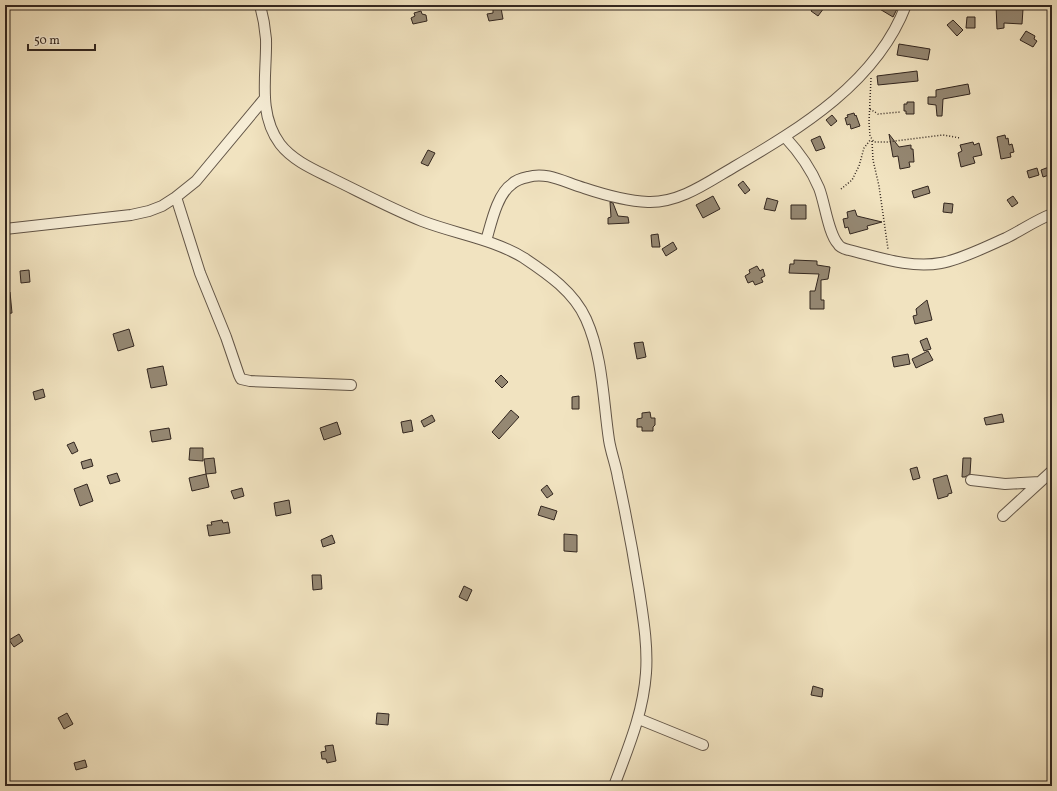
<svg xmlns="http://www.w3.org/2000/svg" width="1057" height="791" font-family="Vollkorn,serif">
  <style>
    .building { fill: #958873; stroke: #32261f }
    .lines { fill: none; stroke-linecap: round; stroke-linejoin: round }
    .minor-casing { stroke: #625547; stroke-width: 12 }
    .path { stroke: #32261f; stroke-width: 1.5; stroke-dasharray: 1 2; stroke-linecap: butt }
    .minor { stroke: #f6edd6; stroke-width: 10 }
  </style>
  <rect width="100%" height="100%" fill="#f1e3c0"/>
  <filter id="stains"><feTurbulence type="fractalNoise" baseFrequency=".005" numOctaves="4"/><feColorMatrix values="0 0 0 0 .2 0 0 0 0 .09 0 0 0 0 .02 0 0 0 .5 -.17"/></filter>
  <radialGradient id="worn" r=".72"><stop offset=".6" stop-color="#630" stop-opacity="0"/><stop offset="1" stop-color="#630" stop-opacity=".3"/></radialGradient>
  <path class="building" d="M815,5h5l4,3 -6,8 -7,-5z
    M873,5h22l3,2 -5,10z
    M996,5h25v4h2l-1,15 -18,-1v5l-7,1z
    M501,8l2,11 -14,2 -2,-7 6,-1v-4z
    M421,11l1,3 4,1 1,6 -14,3 -2,-6 4,-2 -1,-3z
    M967,17h8v11h-9z
    M953,20l10,10 -6,6 -10,-11z
    M1026,31l9,5 -1,3 3,2 -4,6 -13,-7z
    M899,44l31,5 -2,11 -31,-5z
    M917,71l1,10 -40,4 -1,-9z
    M968,84l2,10 -27,5 -1,17h-5l-1,-11 -8,-1v-7h8v-7z
    M907,102h7v12h-8v-3h-2v-7h3z
    M854,113l1,3 1,-1 4,11 -9,3 -1,-5 -3,1 -2,-7 3,-1 -1,-2z
    M832,115l5,6 -6,5 -5,-6z
    M889,134l10,13 12,-2v4h2l1,13h-5l1,5 -10,2 -2,-13 -5,1z
    M1005,135l1,4 2,-1 1,7 3,-1 2,8 -4,1 1,4 -10,2 -4,-22z
    M820,136l5,12 -9,3 -5,-11z
    M973,142l1,3 5,-2 3,12 -9,2 2,6 -14,4 -3,-14 4,-2 -2,-6z
    M428,150l7,3 -7,13 -7,-3z
    M1049,167l3,7 -9,3 -2,-7z
    M1037,168l2,7 -10,3 -2,-7z
    M743,181l7,9 -5,4 -7,-9z
    M928,186l2,7 -16,5 -2,-7z
    M713,196l7,13 -17,9 -7,-13z
    M1013,196l5,7 -6,4 -5,-7z
    M767,198l11,3 -3,10 -11,-2z
    M610,202l3,1 5,13 10,1 1,6 -21,1v-6l3,-1z
    M944,203l9,1 -1,9 -9,-1z
    M791,205h15v14h-15z
    M855,210l2,6 25,6 -15,4 1,3 -18,5 -2,-7 -3,1 -2,-9 5,-1 -1,-6z
    M658,234l2,13h-8l-1,-12z
    M673,242l4,7 -11,7 -4,-7z
    M794,260l23,1v4l13,2 -2,12 -7,1v20h3v9h-14v-18h5l4,-17 -30,-1 1,-9h4z
    M757,266l3,5 3,-2 2,7 -4,2 2,4 -8,3 -2,-4 -5,2 -3,-7 5,-3 -1,-3z
    M29,270l1,12 -9,1 -1,-12z
    M5,292h5l2,21 -7,1z
    M927,300l5,20 -17,4 -2,-8 4,-1 -1,-6z
    M129,329l5,17 -16,5 -5,-17z
    M927,338l4,11 -7,2 -4,-10z
    M643,342l3,15 -9,2 -3,-16z
    M928,351l5,9 -17,8 -4,-9z
    M908,354l2,10 -16,3 -2,-10z
    M163,366l4,19 -16,3 -4,-19z
    M501,375l7,7 -6,6 -7,-7z
    M43,389l2,8 -10,3 -2,-8z
    M579,396v13h-7v-12z
    M511,410l8,7 -20,22 -7,-7z
    M650,412l1,6h4v7l-2,2v4h-11v-4h-5v-8l5,-1v-5z
    M1002,414l2,8 -18,3 -2,-7z
    M432,415l3,6 -11,6 -3,-6z
    M411,420l2,11 -10,2 -2,-11z
    M337,422l4,12 -17,6 -4,-12z
    M169,428l2,11 -19,3 -2,-11z
    M74,442l4,9 -6,3 -5,-9z
    M190,448h13v13l-14,-1z
    M214,458l2,15 -10,1 -2,-15z
    M963,458h8l-1,16 -5,3h-3z
    M91,459l2,7 -10,3 -2,-7z
    M917,467l3,11 -7,2 -3,-11z
    M117,473l3,8 -10,3 -3,-8z
    M206,474l3,13 -17,4 -3,-13z
    M947,475l5,18 -4,1v2l-10,3 -5,-20z
    M87,484l6,17 -13,5 -6,-17z
    M547,485l6,9 -6,4 -6,-8z
    M242,488l2,8 -10,3 -3,-8z
    M289,500l2,13 -15,3 -2,-13z
    M541,506l16,5 -3,9 -16,-5z
    M222,520l1,3 5,-1 2,11 -21,3 -2,-11h5l-1,-3z
    M564,534l13,1v17l-13,-1z
    M332,535l3,8 -12,4 -2,-7z
    M312,575h9l1,14 -9,1z
    M464,586l8,4 -5,11 -8,-4z
    M19,634l4,7 -9,6 -5,-7z
    M813,686l10,3 -1,8 -11,-2z
    M67,713l6,11 -9,5 -6,-11z
    M377,713l12,1 -1,11 -12,-1z
    M333,745l3,16 -9,2 -1,-4h-4l-1,-7 5,-1 -1,-5z
    M85,760l2,7 -11,3 -2,-7z"/>
  <g class="lines">
    <defs>
      <path id="minor" d="M260,5c3,11 5,22 6,34 1,35 -9,74 14,105 13,17 35,26 53,35 29,14 59,30 89,42 34,13 71,18 102,37 24,16 50,34 62,61 17,38 17,81 23,121 2,13 7,25 9,38 8,37 15,74 21,112 4,27 9,55 7,83 -3,41 -18,75 -32,113
        M785,137c14,15 26,32 34,51 6,15 9,45 19,56 2,4 7,5 11,6 29,7 62,19 92,13 19,-3 47,-17 65,-25 16,-8 30,-18 46,-24
        M176,197l24,76 26,64 13,38 2,4 9,2 101,4
        M5,229l126,-14 18,-4 13,-5 14,-9 20,-16 69,-83
        M486,241c5,-17 11,-47 26,-57 4,-4 11,-6 16,-7 19,-6 38,6 56,11 21,7 42,13 64,14 32,1 60,-20 86,-35 67,-39 143,-85 172,-162
        M971,480l34,4 35,-2 12,-11
        M1003,516l37,-34
        M639,719l64,26"/>
    </defs>
    <use href="#minor" class="minor-casing"/>
    <path class="path" d="M871,78l-2,44 1,14 4,6h13l56,-7 17,3
      M870,109l8,5 22,-2
      M872,141l1,19 6,26 9,63
      M841,189l11,-9 7,-14 5,-18 7,-9"/>
    <use href="#minor" class="minor"/>
  </g>
  <rect width="1057" height="791" fill="none" stroke="#f1e3c0" stroke-width="20"/>
  <rect x="6" y="6" width="1045" height="779" fill="none" stroke="#32261f" stroke-width="2"/>
  <rect x="10" y="10" width="1037" height="771" fill="none" stroke="#32261f"/>
  <path d="M28 44v6h67v-6" fill="none" stroke="#32261f" stroke-width="2"/>
  <text x="34" y="44" font-size="12" fill="#32261f" stroke="#f6edd6" stroke-width="3" paint-order="stroke">50 m</text>
  <rect width="100%" height="100%" filter="url(#stains)"/>
  <rect width="100%" height="100%" fill="url(#worn)"/>
</svg>
